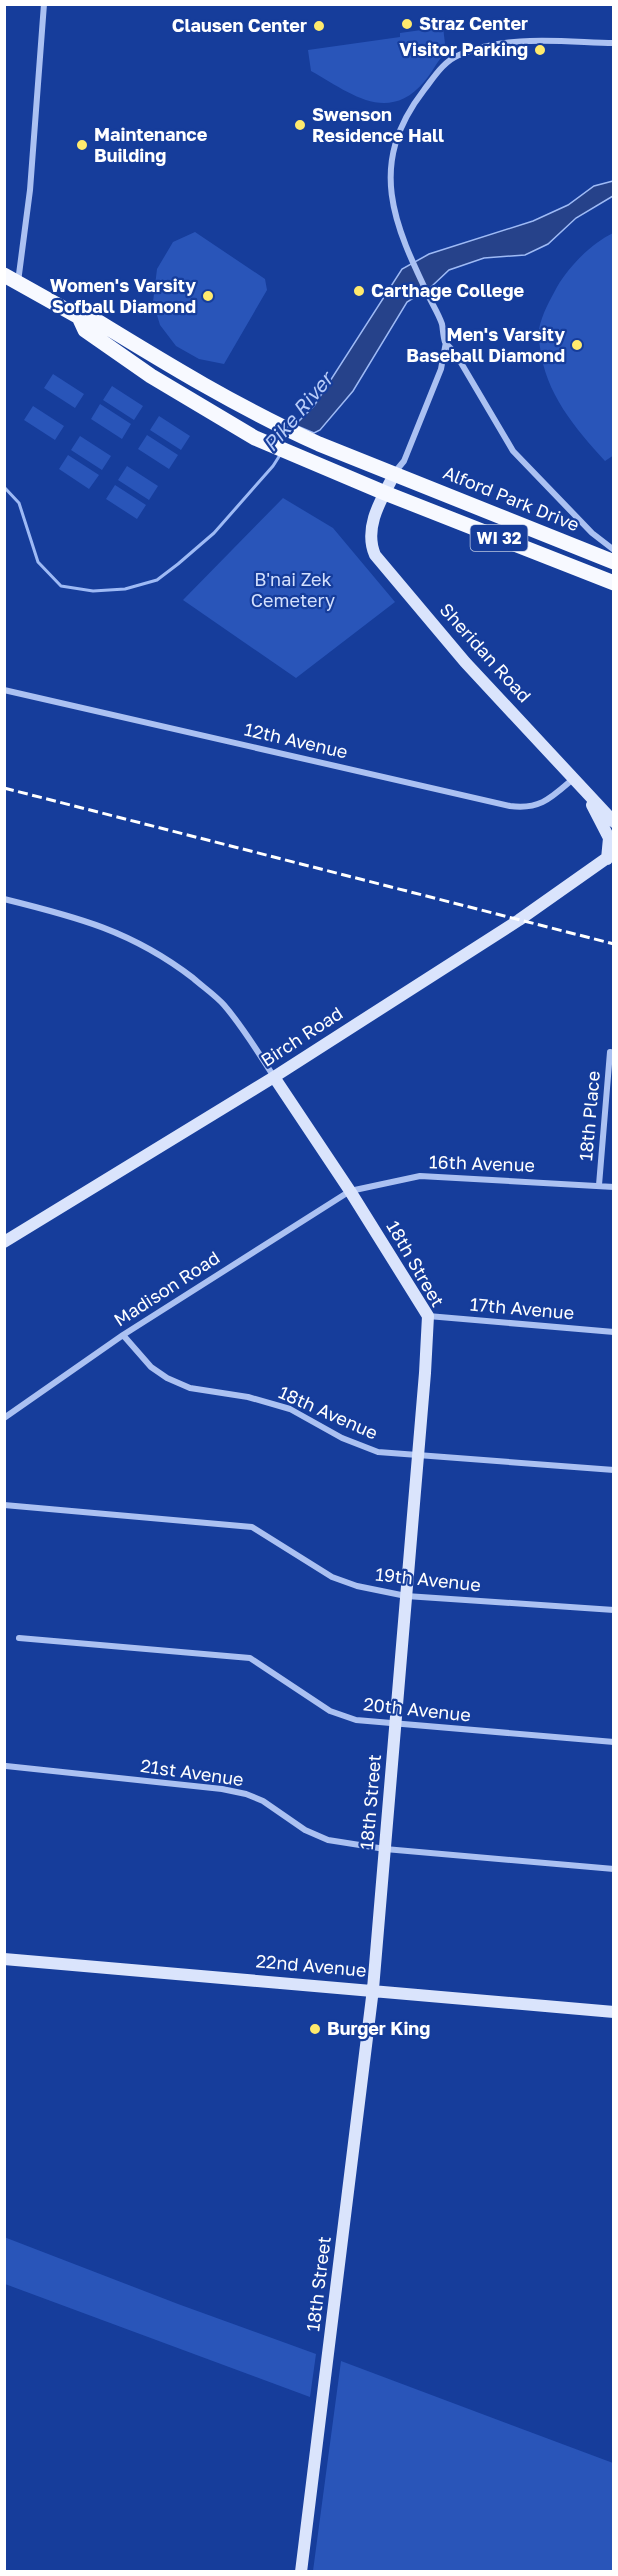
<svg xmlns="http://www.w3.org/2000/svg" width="618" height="2576" font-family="'Golos Text',sans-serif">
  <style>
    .green { fill: #2955b9 }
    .water { fill: #26428a; stroke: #9ebaf5; stroke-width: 1.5 }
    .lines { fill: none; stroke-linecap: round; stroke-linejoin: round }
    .stream { stroke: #9ebaf5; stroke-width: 3 }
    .street { stroke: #abc1f2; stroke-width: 6 }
    .secondary { stroke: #dae4fc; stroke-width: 12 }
    .primary { stroke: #f7f9ff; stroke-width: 15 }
    .rail { stroke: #fff; stroke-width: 3; stroke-dasharray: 10 4.5; stroke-linecap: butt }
    .poi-dot { fill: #ffea6d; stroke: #163d9b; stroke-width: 2 }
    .labels { text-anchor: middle; stroke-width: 4.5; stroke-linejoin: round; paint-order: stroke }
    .shield { fill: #163d9b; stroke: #b9c5e1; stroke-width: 1.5 }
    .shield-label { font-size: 16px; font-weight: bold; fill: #fff }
    .poi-label { font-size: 18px; font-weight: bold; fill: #fff; stroke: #163d9b; text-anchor: start }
    .street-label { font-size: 18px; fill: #fff; stroke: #163d9b }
    .park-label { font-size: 18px; fill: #d3e0fd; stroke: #163d9b }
    .water-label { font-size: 20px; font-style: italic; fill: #b8ccf9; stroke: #163d9b }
  </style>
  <rect width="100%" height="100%" fill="#163d9b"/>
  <path class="green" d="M443,27l3,25c-9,9 -14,21 -22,30 -37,43 -75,10 -113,-11l-3,-21 92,-13v-4z
    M195,232l70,47 2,11 -43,74 -25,-5 -23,-13 -16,-21 -7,-23 4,-33 16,-27z
    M613,233l1,222 -9,6c-30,-33 -60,-68 -65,-114 -1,-6 -2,-13 -1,-18 3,-15 11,-29 18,-42 13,-22 34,-43 56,-54z
    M53,374l31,20 -9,14 -31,-20z
    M112,386l31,20 -9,14 -31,-20z
    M100,404l31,20 -9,15 -31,-20z
    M33,406l31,20 -9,14 -31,-20z
    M159,416l31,20 -9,14 -31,-20z
    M147,435l31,20 -9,14 -31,-20z
    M80,436l31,20 -9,14 -31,-20z
    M68,455l31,20 -10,14 -30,-20z
    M127,466l31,20 -9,14 -31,-20z
    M115,485l31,20 -9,14 -31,-20z
    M283,498l50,30 62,74 -99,76 -113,-78z
    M4,2237l174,67 138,50 -6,43 -305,-113z
    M341,2361l272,102v108h-300z"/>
  <path class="water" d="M613,181v15l-37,22 -28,26 -23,11 -41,3 -35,12 -18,17 -24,15 -54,89 -33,39 -6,3 -19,-8 19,-19 88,-137 27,-15 104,-33 35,-16 26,-19z"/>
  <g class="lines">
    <path class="stream" d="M4,487l15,16 19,59 23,24 32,5 32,-2 32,-9 21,-16 36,-31 59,-67 7,-11"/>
    <path class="street" d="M614,43c-51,-1 -107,-9 -155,12 -15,6 -25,22 -35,35 -58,75 -30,134 6,209 4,8 9,16 12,25 1,5 1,12 3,18 3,4 9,9 12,14l56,95 79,82 22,17
      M18,282l12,-92 14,-186
      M395,472l9,-11 37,-92 5,-27
      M4,690l506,116c30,4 41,-8 63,-27
      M4,899c73,18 128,32 189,79 10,9 22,17 31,27 19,22 34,47 50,72
      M599,1185l11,-133 4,1
      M428,1316l186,16
      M123,1335l28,32 16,11 23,10 58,9 42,12 52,29 36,14 236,18
      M4,1418l119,-83 227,-144 70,-15 194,11
      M4,1505l248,22 80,50 25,9 49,10 208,14
      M19,1638l231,20 80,53 26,9 258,22
      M6,1766l216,23 24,5 17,7 42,29 23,10 57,9 229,20"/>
    <path class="secondary" d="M395,473c-13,25 -32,54 -20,82l90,107 149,160
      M592,805l17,33 -2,21
      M274,1077l76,114 78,125 -3,57 -52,616 -72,583
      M4,1242l270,-165 245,-157 95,-67
      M4,1959l610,53"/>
    <path class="primary" d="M4,275l75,42 13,1c75,46 147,90 227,126l295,118
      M79,317l6,13 66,46 104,62 130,55 229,90"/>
    <path class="rail" d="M4,788l610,156"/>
  </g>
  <g class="poi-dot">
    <circle cx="407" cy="24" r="6"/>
    <circle cx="319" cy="26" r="6"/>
    <circle cx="540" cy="50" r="6"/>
    <circle cx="300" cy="125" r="6"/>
    <circle cx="82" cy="145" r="6"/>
    <circle cx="359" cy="291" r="6"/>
    <circle cx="208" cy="296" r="6"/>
    <circle cx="577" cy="345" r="6"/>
    <circle cx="315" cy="2029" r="6"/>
  </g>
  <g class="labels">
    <rect class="shield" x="470.5" y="525" width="57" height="26" rx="4.5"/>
    <g class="shield-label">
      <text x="499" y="544">WI 32</text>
    </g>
    <g class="poi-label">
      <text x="419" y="30">Straz Center</text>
      <text x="307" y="32" text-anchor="end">Clausen Center</text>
      <text x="528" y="56" text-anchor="end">Visitor Parking</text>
      <text x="312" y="121">Swenson<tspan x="312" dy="21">Residence Hall</tspan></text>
      <text x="94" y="141">Maintenance<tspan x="94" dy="21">Building</tspan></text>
      <text x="196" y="292" text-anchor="end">Women's Varsity<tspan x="196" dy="21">Sofball Diamond</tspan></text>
      <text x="371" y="297">Carthage College</text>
      <text x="565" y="341" text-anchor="end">Men's Varsity<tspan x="565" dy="21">Baseball Diamond</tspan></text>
      <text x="327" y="2035">Burger King</text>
    </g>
    <g class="street-label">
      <text transform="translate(511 499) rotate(22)" y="6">Alford Park Drive</text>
      <text transform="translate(485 653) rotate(48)" y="6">Sheridan Road</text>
      <text transform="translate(296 741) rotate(13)" y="6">12th Avenue</text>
      <text transform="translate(302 1037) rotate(-33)" y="6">Birch Road</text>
      <text transform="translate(590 1116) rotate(-85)" y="6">18th Place</text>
      <text transform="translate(482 1164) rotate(2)" y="6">16th Avenue</text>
      <text transform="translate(415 1264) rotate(60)" y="6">18th Street</text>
      <text transform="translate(167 1289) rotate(-33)" y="6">Madison Road</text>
      <text transform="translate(522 1309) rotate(5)" y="6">17th Avenue</text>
      <text transform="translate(328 1413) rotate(24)" y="6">18th Avenue</text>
      <text transform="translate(428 1580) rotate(6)" y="6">19th Avenue</text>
      <text transform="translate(417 1710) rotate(6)" y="6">20th Avenue</text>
      <text transform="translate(192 1773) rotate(8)" y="6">21st Avenue</text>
      <text transform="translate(371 1802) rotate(-85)" y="6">18th Street</text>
      <text transform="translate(311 1966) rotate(5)" y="6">22nd Avenue</text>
      <text transform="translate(319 2284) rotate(-83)" y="6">18th Street</text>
    </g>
    <g class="park-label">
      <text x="293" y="586">B'nai Zek<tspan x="293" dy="21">Cemetery</tspan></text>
    </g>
    <g class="water-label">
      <text transform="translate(298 412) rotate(-50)" y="7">Pike River</text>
    </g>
  </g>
  <rect width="618" height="2576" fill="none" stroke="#ffffff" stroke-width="12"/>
</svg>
